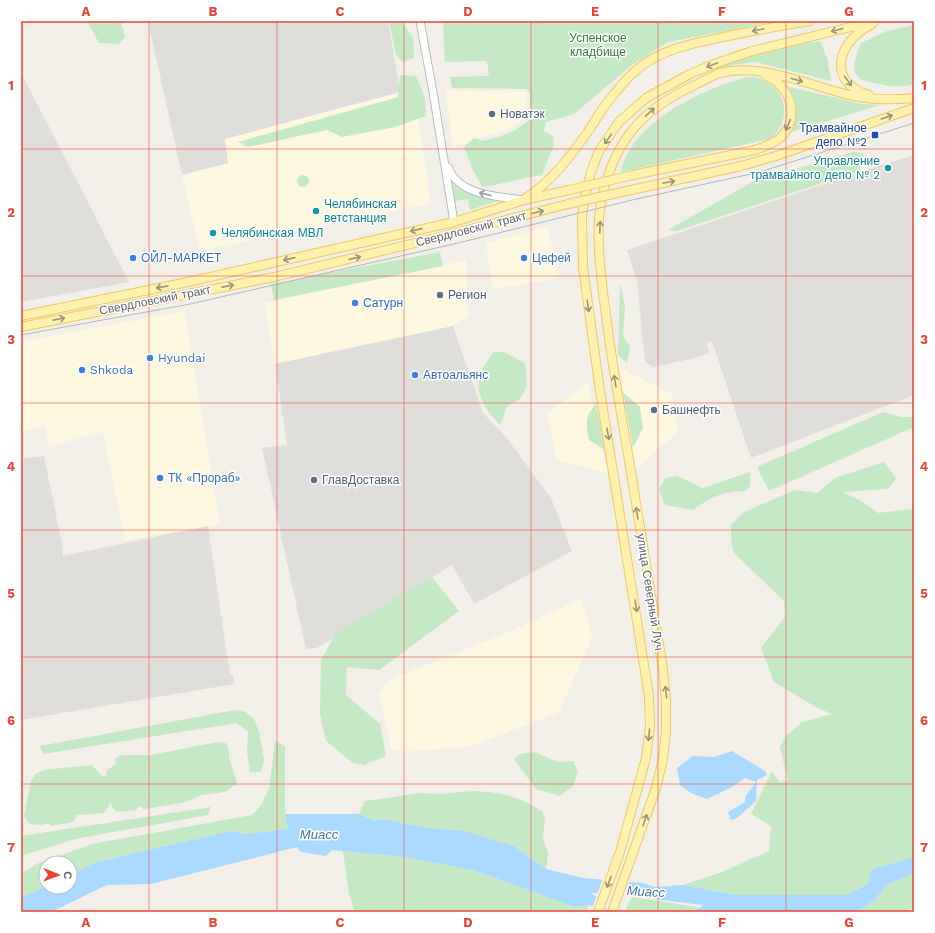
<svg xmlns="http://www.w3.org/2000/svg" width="935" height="933" font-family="'Work Sans',sans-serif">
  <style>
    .commercial { fill: #fef7e0 }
    .industrial { fill: #e0deda }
    .green { fill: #c5e8c5 }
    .water { fill: #aadaff }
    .pier { fill: #f1efe8 }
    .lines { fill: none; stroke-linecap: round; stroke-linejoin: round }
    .secondary-casing { stroke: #b6babf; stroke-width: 9 }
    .primary-casing { stroke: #f2c960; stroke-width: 10 }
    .secondary { stroke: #fff; stroke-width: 7 }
    .primary { stroke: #fff2af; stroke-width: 8 }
    .tram { stroke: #b6b7b8; stroke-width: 1 }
    .primary-bridge-casing { stroke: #f2c960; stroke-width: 10; stroke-linecap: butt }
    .primary-bridge { stroke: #fff2af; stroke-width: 8 }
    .oneway { stroke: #979581 }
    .oneway2 { stroke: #979a9d }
    .grid { fill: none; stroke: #ea4335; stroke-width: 1; stroke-opacity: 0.55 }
    .service-dot { fill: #5c6f8a; stroke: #fff; stroke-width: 1.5 }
    .transit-dot { fill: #1a4fb4; stroke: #fff; stroke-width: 1.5 }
    .culture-dot { fill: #0f9aa8; stroke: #fff; stroke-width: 1.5 }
    .shop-dot { fill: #3f7fe0; stroke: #fff; stroke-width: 1.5 }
    .labels { text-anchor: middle; stroke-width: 3; stroke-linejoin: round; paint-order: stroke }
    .park-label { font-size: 12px; fill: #348238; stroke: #fff }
    .service-label { font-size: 12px; fill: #4e5e75; stroke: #fff; text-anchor: start }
    .transit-label { font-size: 12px; fill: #164399; stroke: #fff; text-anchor: end }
    .culture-label { font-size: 12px; fill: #0d838f; stroke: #fff; text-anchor: start }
    .street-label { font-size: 12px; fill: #5f6368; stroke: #fff }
    .shop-label { font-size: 12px; fill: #366cbe; stroke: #fff; text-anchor: start }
    .water-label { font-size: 13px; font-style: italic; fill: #4174aa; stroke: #fff }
    .neatline { fill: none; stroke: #ea4335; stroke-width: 1.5 }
    .grid-label { font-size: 13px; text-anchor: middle; font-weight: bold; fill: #ea4335 }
  </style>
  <rect width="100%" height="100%" fill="#f1efe8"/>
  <path class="commercial" d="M413,89l18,114 -231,48 -18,-76 46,-12 -4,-24z
    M446,90l80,2 1,25 -16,11 -58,19z
    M547,227l13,51 -67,11 -7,-46z
    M466,260l2,57 -15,9 -178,38 -10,-61z
    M185,311l35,213 -95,16 -22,-108 -55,14 -2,-20 -25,6v-90z
    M619,367l53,27 6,38 -42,37z
    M588,383l19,90 -50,-13 -10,-47z
    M580,599l2,1 10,38 -33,74 -87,34 -70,6 -10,-3 -13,-54 8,-14 117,-47z"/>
  <path class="industrial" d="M148,21h240l12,71 -175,47 3,24 -46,12z
    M21,73l38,73 70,136 -108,20z
    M914,155v240l-163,63 -39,-117 -6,2 4,10 -15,5 -42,9 -8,-5 -8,-81 -10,-31 236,-79z
    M453,326l30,87 23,24 45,61 21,53 -98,53 -22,-39 -135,83 -11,1 -44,-201 25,-3 -12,-81z
    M44,456l18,89 1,11 145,-30 22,149h3l1,9 -213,36v-261z"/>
  <path class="green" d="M87,21h34l4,16 -6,7 -20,-1z
    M389,21h13l11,17 1,20 -12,4 -6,-8z
    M443,21h334l-109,21 -35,22 -59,50 -28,8 -2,9 9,5 1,8 -12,31c-20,3 -39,9 -60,12l-10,-19 -8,-21 10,-9 9,3 15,-4 16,-6 17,-12 -1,-25 -3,-5 -75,-1 -2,-11 39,-1 -2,-15 -42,1z
    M914,25v59l-7,2h-18l-28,-6 -7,-8v-10l7,-19 26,-12z
    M820,41l7,17 4,23 -75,-19 -23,3 -17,5 -1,-1 2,-2c34,-11 69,-22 103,-26z
    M400,75l16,1 9,22 1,18 -31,11 -53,10 -15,-7 -79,17 -10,-5 160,-45z
    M748,77c4,0 9,0 12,2 29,11 32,42 10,60l-149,33c9,-49 84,-85 127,-95z
    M789,87l73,17 18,1 -89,27c8,-19 6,-27 -2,-45z
    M853,152l9,1 3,4 -6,14 -183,60 -8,-1 86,-49z
    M297 181a6 6 0 1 1 12 0a6 6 0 1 1-12 0Z
    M453,182c16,12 26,15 45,19l-28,9 -2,-11 -13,2z
    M440,252l3,14 -169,34 -3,-16z
    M620,283l5,24 -2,28 7,12 -3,16 -9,-8z
    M493,352h11l21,11 2,23 -7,13 -12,6 -8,20c-13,-13 -24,-28 -21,-48 2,-8 10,-18 14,-25z
    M623,392l17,15 3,21 -10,20z
    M596,404l9,46 -16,-10c-3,-16 -5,-23 7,-36z
    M883,412l18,5h12l1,10 -145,64 -12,-24z
    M884,462l12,16 -8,11 -45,3 18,9 17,12 35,-4 1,-7v355l-42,12 -4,15 -21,11h-111l-53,-10 39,-13 47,-21 2,-25 -20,-12 21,-43 8,12 8,-3 -8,-32 5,-11 17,-15 30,-8 -18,-8 -40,-24 -13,-34 24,-31 -1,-16 -50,-48 -3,-14v-14l13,-13 51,-22 22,3 18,-15z
    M750,472v13l-4,6c-23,0 -35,6 -53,19l-28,-5 -6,-15 6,-12 12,-2 26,12z
    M432,577l27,34 -80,59 -32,-3 -1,28 34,29 6,32 -22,9 -11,-2 -27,-22 -6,-27 1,-54 15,-27z
    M235,710l9,1 10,8 5,12 5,29 -3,12h-11l-3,-20 1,-20 -11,-9 -194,31 -3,-8z
    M275,741l10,5v68l3,15 -42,5 -16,-3 -133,31 -27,13v-12h-24v23l-25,12v-25l18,-10 53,-19 160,-29 9,-10 8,-16z
    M217,742l9,1c4,7 2,14 5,21 3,9 5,12 6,22h-4l-8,6 -23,3 -16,7 -42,7 -4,-3 -4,4 -19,2 -4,-4 -3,-7 -1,5 -5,7 -27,2 -3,7 -24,4 -1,-3 -8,2 -11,-1 -6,-8 7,-35 4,-7 9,-4 48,-5 10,11h4l1,-6 9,-6 -1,-6 8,-3h28z
    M535,752l22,10 16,-1 5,10 -5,15 -13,10 -24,-7 -22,-30 6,-5z
    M472,791c30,1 44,5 70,20l3,7 -2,20 5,15 -2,16 -32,-23 -49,-15 -38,-3 -43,-9 -10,2 -15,-7 6,-13 56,-8 20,1z
    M211,807l-3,8 -133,24 -54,17v-20z
    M343,851l54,5 76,14 102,37 14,-2 -3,7h-231l-6,-18z
    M914,873v36h-5l-4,3h-48l19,-13 9,-13z
    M632,897l65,10 5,5h-78z"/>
  <path class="water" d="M732,751l33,20 2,4 -10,5 -1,21 -19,17 -6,2 -3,-8 17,-10v-5l11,-15 -11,-4 -13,9 -25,12 -16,-6 -11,-8 -3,-17 16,-12 21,1z
    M285,814h74l15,7 10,-2 43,9 38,3 49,15 32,23 37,9 59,5 13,4 28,-2 53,10h111l21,-11 4,-15 42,-12v16l-29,13 -9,13 -19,13h-163l9,-7 -42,-5 -24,-7h-47l36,19h-22l-15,-7 -14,2 -102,-37 -76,-14 -65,-6 -6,6 -25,-4 -4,-5 -146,37 -44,1 -56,27h-30v-14l25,-12 24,1v-12l27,-13 133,-31 16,3 42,-5z"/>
  <path class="pier" d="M603,878l27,2 -5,15h-28l23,12 -1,5h-19l-8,-4z"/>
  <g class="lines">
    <defs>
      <path id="secondary" d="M420,21l13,71 21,130
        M448,167c11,29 49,29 76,33"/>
      <path id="primary" d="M869,95c-43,-12 -32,-54 2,-70
        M633,175l122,-25c8,-3 18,-6 25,-12 17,-16 14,-40 -2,-55 -3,-3 -9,-5 -13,-8
        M631,190l110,-24 35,-10 138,-48
        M526,198c27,-18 45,-42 63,-68 6,-9 11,-18 17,-26 9,-11 18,-23 28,-32 26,-24 65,-30 99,-37 25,-5 51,-10 77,-14
        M21,316l167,-34 266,-60 70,-22 45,-10
        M21,327l253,-50 166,-40 128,-33
        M598,912l22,-60 26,-94 4,-32 -1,-30 -49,-305 -17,-124 -1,-51 2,-15 6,-26 9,-24 20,-29 27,-24 44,-24 24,-10 38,-13 123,-30
        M612,912l44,-124 7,-29 3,-28v-30l-3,-32c-11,-68 -22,-136 -33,-203 -7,-43 -15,-85 -21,-128 -5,-41 -16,-101 -7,-141 13,-56 39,-87 91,-111 9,-4 18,-10 27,-13 43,-11 92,14 134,23 20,4 40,4 60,2"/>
    </defs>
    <use href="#secondary" class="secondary-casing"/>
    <use href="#primary" class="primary-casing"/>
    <use href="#secondary" class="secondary"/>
    <use href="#primary" class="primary"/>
    <path class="tram" d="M21,335l169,-31 268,-61 174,-43 128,-28 154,-49"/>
    <defs>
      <path id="primary-bridge" d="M569,190l64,-15
        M568,204l63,-14"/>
    </defs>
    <use href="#primary-bridge" class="primary-bridge-casing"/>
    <use href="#primary-bridge" class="primary-bridge"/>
  </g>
  <defs><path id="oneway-shaft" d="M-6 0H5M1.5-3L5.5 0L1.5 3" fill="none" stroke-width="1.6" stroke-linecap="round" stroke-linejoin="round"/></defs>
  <g class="oneway">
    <use href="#oneway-shaft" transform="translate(758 30) rotate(168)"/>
    <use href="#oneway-shaft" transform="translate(837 30) rotate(166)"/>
    <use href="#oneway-shaft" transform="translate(712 65) rotate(158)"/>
    <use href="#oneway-shaft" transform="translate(797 80) rotate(15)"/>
    <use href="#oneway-shaft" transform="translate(848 81) rotate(54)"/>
    <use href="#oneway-shaft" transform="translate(650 112) rotate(-43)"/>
    <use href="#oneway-shaft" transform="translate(887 117) rotate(-19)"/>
    <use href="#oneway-shaft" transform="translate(788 125) rotate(113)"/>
    <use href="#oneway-shaft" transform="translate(608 139) rotate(125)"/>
    <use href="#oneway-shaft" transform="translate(669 182) rotate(-12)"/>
    <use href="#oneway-shaft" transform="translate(538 212) rotate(-14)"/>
    <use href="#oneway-shaft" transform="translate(600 227) rotate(-88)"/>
    <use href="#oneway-shaft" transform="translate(416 230) rotate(167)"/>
    <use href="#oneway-shaft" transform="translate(355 258) rotate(-13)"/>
    <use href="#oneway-shaft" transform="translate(289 259) rotate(167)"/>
    <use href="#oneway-shaft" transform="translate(228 286) rotate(-11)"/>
    <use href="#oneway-shaft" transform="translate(162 287) rotate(169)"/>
    <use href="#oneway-shaft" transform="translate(588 306) rotate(82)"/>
    <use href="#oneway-shaft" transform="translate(59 319) rotate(-11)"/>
    <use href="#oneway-shaft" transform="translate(615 381) rotate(-99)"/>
    <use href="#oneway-shaft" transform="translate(608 434) rotate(80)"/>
    <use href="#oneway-shaft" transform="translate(637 513) rotate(-99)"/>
    <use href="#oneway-shaft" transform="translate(636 606) rotate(81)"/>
    <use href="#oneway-shaft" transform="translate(666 692) rotate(-96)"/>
    <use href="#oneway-shaft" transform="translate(649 735) rotate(96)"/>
    <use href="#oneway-shaft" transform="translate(645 820) rotate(-71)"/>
    <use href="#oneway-shaft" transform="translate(609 882) rotate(110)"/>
  </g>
  <use class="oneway2" href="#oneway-shaft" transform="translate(485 194) rotate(-166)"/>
  <path class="grid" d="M149,21v891M277,21v891M404,21v891M531,21v891M658,21v891M786,21v891M21,149h893M21,276h893M21,403h893M21,530h893M21,657h893M21,784h893"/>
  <g class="service-dot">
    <circle cx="492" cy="114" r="4"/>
    <circle cx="440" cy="295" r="4"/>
    <circle cx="654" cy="410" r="4"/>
    <circle cx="314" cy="480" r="4"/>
  </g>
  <rect class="transit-dot" x="871" y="131" width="8" height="8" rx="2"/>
  <g class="culture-dot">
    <circle cx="888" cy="168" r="4"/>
    <circle cx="316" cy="211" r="4"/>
    <circle cx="213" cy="233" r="4"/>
  </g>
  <g class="shop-dot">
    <circle cx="133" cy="258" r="4"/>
    <circle cx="524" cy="258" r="4"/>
    <circle cx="355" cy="303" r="4"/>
    <circle cx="150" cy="358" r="4"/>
    <circle cx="82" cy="370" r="4"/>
    <circle cx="415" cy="375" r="4"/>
    <circle cx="160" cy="478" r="4"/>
  </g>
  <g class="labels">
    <g class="park-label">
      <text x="598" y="42">Успенское<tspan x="598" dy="14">кладбище</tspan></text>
    </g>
    <g class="service-label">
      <text x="500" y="118">Новатэк</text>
      <text x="448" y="299">Регион</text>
      <text x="662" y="414">Башнефть</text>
      <text x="322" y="484">ГлавДоставка</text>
    </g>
    <g class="transit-label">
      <text x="867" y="132">Трамвайное<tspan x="867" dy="14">депо №2</tspan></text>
    </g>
    <g class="culture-label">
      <text x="880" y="165" text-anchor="end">Управление<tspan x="880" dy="14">трамвайного депо № 2</tspan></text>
      <text x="324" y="208">Челябинская<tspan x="324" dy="14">ветстанция</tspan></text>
      <text x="221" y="237">Челябинская МВЛ</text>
    </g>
    <g class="street-label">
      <text transform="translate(471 229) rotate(-14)" y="4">Свердловский тракт</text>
      <text transform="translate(155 300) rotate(-11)" y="4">Свердловский тракт</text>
      <text transform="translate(650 592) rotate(81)" y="4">улица Северный Луч</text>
    </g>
    <g class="shop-label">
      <text x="141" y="262">ОЙЛ-МАРКЕТ</text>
      <text x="532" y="262">Цефей</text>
      <text x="363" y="307">Сатурн</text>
      <text x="158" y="362">Hyundai</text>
      <text x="90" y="374">Shkoda</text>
      <text x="423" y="379">Автоальянс</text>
      <text x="168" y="482">ТК «Прораб»</text>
    </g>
    <g class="water-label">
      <text x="319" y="839">Миасс</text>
      <text transform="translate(646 891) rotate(4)" y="5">Миасс</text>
    </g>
  </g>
  <rect width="935" height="933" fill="none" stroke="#ffffff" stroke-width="44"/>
  <g transform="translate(58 875) rotate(91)"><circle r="19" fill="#ffffff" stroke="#bfc1c3"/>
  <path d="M0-3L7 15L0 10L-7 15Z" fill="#ea4335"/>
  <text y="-6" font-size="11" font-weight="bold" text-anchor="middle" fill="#5f6368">С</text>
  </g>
  <rect x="22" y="22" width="891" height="889" class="neatline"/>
  <g class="grid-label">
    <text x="86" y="16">A</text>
    <text x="213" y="16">B</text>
    <text x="340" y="16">C</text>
    <text x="468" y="16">D</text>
    <text x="595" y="16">E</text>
    <text x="722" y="16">F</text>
    <text x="849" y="16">G</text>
    <text x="11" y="90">1</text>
    <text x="924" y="90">1</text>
    <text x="11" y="217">2</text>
    <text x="924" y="217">2</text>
    <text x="11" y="344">3</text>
    <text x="924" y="344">3</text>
    <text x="11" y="471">4</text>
    <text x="924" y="471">4</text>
    <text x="11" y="598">5</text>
    <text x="924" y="598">5</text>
    <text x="11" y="725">6</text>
    <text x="924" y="725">6</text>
    <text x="11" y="852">7</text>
    <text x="924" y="852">7</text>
    <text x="86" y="927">A</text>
    <text x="213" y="927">B</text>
    <text x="340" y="927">C</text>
    <text x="468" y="927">D</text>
    <text x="595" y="927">E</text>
    <text x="722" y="927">F</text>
    <text x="849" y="927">G</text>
  </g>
</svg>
